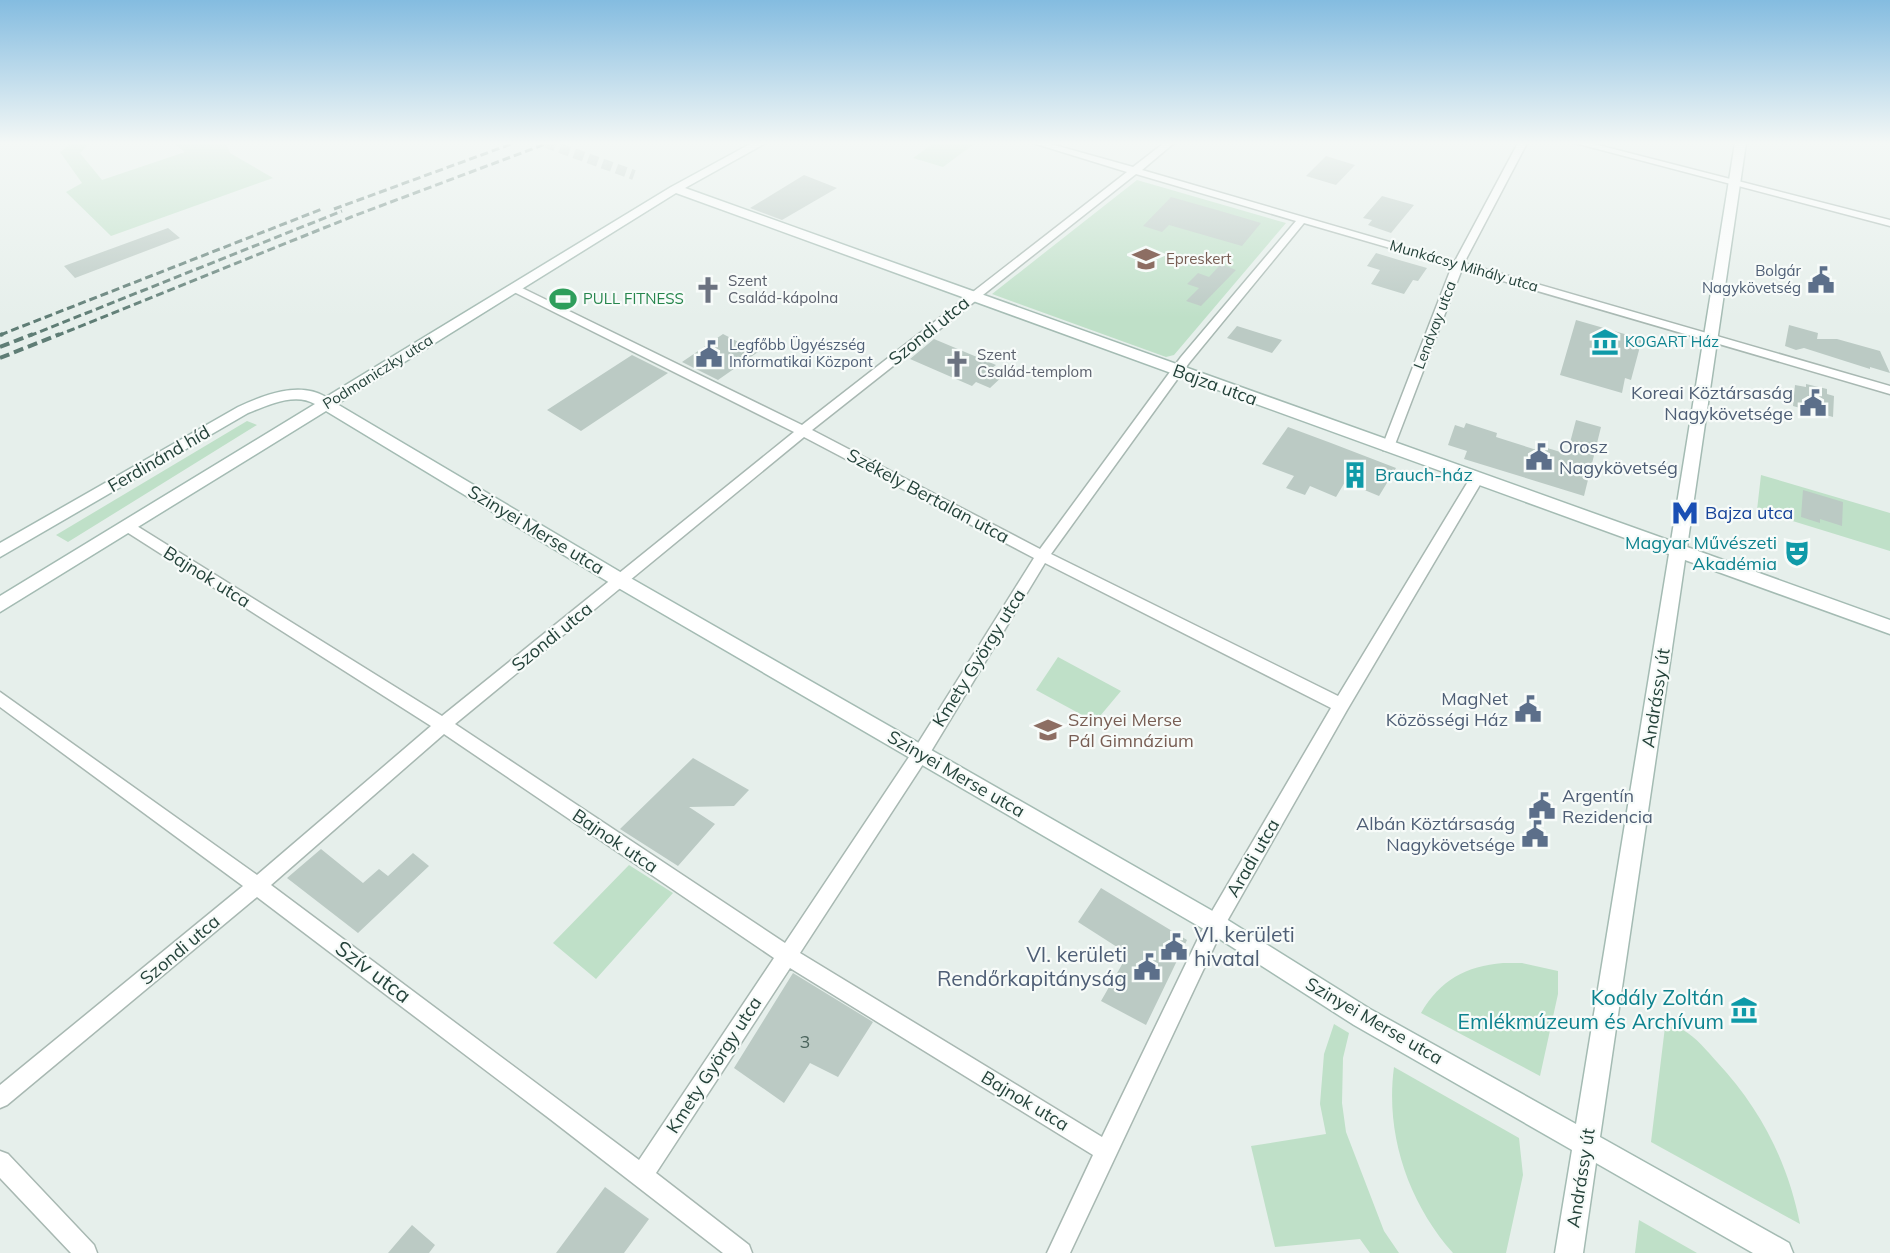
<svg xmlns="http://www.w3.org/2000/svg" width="1890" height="1253" font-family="Mulish,sans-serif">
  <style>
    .green { fill: #bfe0c8 }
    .building { fill: #bbcac4 }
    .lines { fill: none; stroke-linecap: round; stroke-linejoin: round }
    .street-tunnel { stroke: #bfccc8; stroke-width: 10; stroke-dasharray: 10 5; stroke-linecap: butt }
    .street-casing { stroke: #a8b8b2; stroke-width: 3 }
    .secondary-casing { stroke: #a4bbb3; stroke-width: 3 }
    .street { fill: #fff; fill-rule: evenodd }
    .secondary { fill: #fff; fill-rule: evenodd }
    .rail-far1 { stroke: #5f7d75; stroke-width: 3; stroke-dasharray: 8 4; stroke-linecap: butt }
    .rail { stroke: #5f7d75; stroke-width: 4; stroke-dasharray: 10 5; stroke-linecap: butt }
    .labels { text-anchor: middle; stroke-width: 4.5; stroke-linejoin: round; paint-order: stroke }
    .far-education-label { font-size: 15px; fill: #785e54; stroke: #f7fbf9; text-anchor: start }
    .far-street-label { font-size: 15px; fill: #24423a; stroke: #f7fbf9 }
    .far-service-label { font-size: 15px; fill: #4e5e75; stroke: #f7fbf9; text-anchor: end }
    .far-worship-label { font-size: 15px; fill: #5b616d; stroke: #f7fbf9; text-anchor: start }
    .far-leisure-label { font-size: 15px; fill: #27864d; stroke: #f7fbf9; text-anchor: start }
    .far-culture-label { font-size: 15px; fill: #0d838f; stroke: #f7fbf9; text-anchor: start }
    .street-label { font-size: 18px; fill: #24423a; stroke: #f7fbf9 }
    .service-label { font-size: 18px; fill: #4e5e75; stroke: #f7fbf9; text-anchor: end }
    .culture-label { font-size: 18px; fill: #0d838f; stroke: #f7fbf9; text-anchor: start }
    .transit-label { font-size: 18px; fill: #164399; stroke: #f7fbf9; text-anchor: start }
    .education-label { font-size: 18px; fill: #785e54; stroke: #f7fbf9; text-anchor: start }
    .near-number-label { font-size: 18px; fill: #4a645c }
    .near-service-label { font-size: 21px; fill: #4e5e75; stroke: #f7fbf9; text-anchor: start }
    .near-street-label { font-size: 21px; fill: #24423a; stroke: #f7fbf9 }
    .near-culture-label { font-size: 21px; fill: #0d838f; stroke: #f7fbf9; text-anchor: end }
  </style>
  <rect width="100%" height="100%" fill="#e6efeb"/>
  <path class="green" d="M72,143h18l-10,10 22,27 83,-28 -12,-9h53l4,10 43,25 -162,58 -45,-44 16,-9 -22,-31z
    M934,143h36l4,1 -31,23 -30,-9z
    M1137,180l149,43 -112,132 -8,2 -174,-63z
    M247,421l10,4 -189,117 -12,-7z
    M1761,475l129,38v38l-133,-41z
    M1058,657l63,34 -26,31 -59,-32z
    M629,865l44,28 -77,86 -43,-36z
    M1503,963h19l36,8v23l-18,82 -119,-63c19,-33 45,-47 82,-50z
    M1334,1024l15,9 -6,25 -1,45 4,29 38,99 15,22h-29l-10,-14 -85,8 -24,-101 75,-12 -6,-30 4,-50z
    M1665,1027c6,0 14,0 18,3 13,7 24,21 34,32 43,46 71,100 83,162l-149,-82z
    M1394,1067l125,71 4,37 -17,78h-53c-45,-51 -68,-119 -59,-186z
    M1639,1220l58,33h-62z"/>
  <path class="building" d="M1326,156l29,9 -19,20 -30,-9z
    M804,175l33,13 -55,32 -32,-12z
    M1382,196l32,9 -23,28 -23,-8 4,-5 -9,-2z
    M1171,197l46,13 44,13 -19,23 -73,-21 -7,7 -19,-6z
    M168,228l12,10 -105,40 -11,-12z
    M1376,253l23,7 28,8 -9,13 -5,-1 -9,14 -33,-10 9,-14 -13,-4z
    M1221,264l15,6 -35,36 -15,-5 13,-13 -12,-4 11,-11 11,4z
    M1576,320l66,19 -11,41 -6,-2 -3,15 -62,-18z
    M1789,325l29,8 -1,6h20l43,12 10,22 -20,-6v2l-66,-21 -8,2 -11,-4z
    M1237,326l45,14 -10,13 -45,-15z
    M723,334l35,18 -40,28 -36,-18z
    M934,339l62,26 -4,3 13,6 -15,14 -14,-6 -4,4 -62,-27z
    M632,355l36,18 -87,58 -34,-21z
    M1806,384l21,5v5l7,2 -1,21 -40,-11 2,-21 11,2z
    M1576,420l25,7 -17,69 -120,-37 3,-8 -19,-6 7,-20 9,3 2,-5 31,10 -1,4 47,15 1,-5 23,7z
    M1288,427l43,16 65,25 -17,28 -34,-14 -9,15 -26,-11 -5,9 -19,-7 8,-12 -32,-12z
    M1803,490l40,12 -1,24 -22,-7v4l-19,-6z
    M693,758l56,32 -15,16 -45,1 26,17 -37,42 -58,-37z
    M321,849l42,34 16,-14 9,7 25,-23 16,13 -71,67 -71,-55z
    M1101,888l86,52 -41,85 -45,-24 27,-47 -50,-32z
    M793,973l80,49 -35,55 -28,-14 -26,40 -50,-35z
    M605,1187l44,32 -25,34h-68z
    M412,1225l23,20 -6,8h-41z"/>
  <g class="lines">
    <path class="street-tunnel" d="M546,143l88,32"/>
    <defs>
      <path id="street" d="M1033,143h14l86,24 31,-24h10l-32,27 313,91 63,-118h9l-63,120 426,123v8l-428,-125 -68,178 -6,4 -5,-1 -1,-3 70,-181 -148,-43 -115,140 -138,191 287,142 134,-221 5,-1 7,4 -137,232 -125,220 -152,323h-23l46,-98 -303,-187 -134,205 93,72 3,8h-29l-173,-134 -293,-222 -250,208 -7,3v-23l243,-199 -243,-179v-15l257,183 174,-149 -309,-197 -2,-3 2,-3h10l310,193 352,-284 -284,-142v-4h8l284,139 325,-253zM1136,174l160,47 -115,136 -141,192 -228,-119zM804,437l230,121 -119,190 -130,195 -330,-219zM1045,563l286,145 -123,210 -106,219 -302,-184 127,-195zM444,734l330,224 -135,202 -368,-275z
        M1575,143h15l300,77v6z
        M0,1151l8,3 86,91 3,8h-26l-71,-75z"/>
      <path id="secondary" d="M752,143h14l-81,45 986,353 64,-398h11l-59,404 203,73v14l-205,-74 -85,577 189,106 4,10h-40l-157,-90 -13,90h-28l17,-103 -218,-125 -147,-94 -592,-345 -289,-175 -326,201v-16l315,-192c-20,-12 -47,1 -67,9l-248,144v-14l238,-136c26,-12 61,-26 88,-10l345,-210zM676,193l993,361 -93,570 -206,-115 -147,-92 -596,-341 -290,-172z"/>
    </defs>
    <use href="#street" class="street-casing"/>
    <use href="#secondary" class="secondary-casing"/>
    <use href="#street" class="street"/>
    <use href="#secondary" class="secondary"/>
    <path class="rail-far1" d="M334,209l180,-66
      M0,335l322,-126
      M29,336l313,-125
      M56,336l295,-119 197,-74"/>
    <path class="rail" d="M0,335l3,-1
      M0,347l33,-13
      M0,358l60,-24"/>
  </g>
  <linearGradient id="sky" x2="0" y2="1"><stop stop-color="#84bce0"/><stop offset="0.45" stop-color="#f4f8f6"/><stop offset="1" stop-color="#f4f8f6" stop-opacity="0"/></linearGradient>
  <rect width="1890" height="318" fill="url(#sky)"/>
  <defs>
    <symbol id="university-bare" viewBox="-9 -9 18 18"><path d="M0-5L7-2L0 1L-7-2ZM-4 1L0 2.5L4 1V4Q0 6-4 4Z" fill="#8d6e63" stroke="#f7fbf9" stroke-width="2.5" paint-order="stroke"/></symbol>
    <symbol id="civic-bare" viewBox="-9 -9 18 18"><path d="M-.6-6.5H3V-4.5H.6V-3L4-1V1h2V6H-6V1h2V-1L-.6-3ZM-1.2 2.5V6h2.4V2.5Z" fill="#5c6f8a" stroke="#f7fbf9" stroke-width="2.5" paint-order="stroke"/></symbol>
    <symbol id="church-bare" viewBox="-9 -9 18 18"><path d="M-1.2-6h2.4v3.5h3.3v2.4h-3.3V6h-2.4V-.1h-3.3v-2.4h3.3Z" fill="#6b7280" stroke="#f7fbf9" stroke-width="2.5" paint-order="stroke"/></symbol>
    <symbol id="stadium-bare" viewBox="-9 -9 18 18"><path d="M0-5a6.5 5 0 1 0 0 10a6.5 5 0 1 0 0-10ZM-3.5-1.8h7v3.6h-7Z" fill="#2e9e5b" stroke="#f7fbf9" stroke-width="2.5" paint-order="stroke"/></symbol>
    <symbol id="museum-bare" viewBox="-9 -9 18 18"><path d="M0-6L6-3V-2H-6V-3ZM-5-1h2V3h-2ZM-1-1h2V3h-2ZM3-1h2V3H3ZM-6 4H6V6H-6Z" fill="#0f9aa8" stroke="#f7fbf9" stroke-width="2.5" paint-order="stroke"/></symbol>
    <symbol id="building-bare" viewBox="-9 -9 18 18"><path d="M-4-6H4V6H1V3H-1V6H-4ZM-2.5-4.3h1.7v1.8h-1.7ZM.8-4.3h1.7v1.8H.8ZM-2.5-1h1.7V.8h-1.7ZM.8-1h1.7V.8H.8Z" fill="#0f9aa8" stroke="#f7fbf9" stroke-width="2.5" paint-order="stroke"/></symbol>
    <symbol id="metro-bare" viewBox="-9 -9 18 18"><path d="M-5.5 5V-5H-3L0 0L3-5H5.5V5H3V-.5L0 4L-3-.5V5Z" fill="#1a4fb4" stroke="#f7fbf9" stroke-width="2.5" paint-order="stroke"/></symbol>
    <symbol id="theatre-bare" viewBox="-9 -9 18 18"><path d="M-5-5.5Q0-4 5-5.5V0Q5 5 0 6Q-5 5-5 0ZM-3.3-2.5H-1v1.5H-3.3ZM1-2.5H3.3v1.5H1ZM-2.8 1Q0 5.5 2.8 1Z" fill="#0f9aa8" stroke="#f7fbf9" stroke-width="2.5" paint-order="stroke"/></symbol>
    <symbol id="school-bare" viewBox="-9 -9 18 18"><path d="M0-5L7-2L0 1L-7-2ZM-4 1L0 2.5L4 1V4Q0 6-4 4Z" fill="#8d6e63" stroke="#f7fbf9" stroke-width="2.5" paint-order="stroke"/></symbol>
  </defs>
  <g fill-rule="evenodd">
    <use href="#university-bare" x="1127" y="240" width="38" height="38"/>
    <use href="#civic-bare" x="1802" y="261" width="38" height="38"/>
    <use href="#church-bare" x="689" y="271" width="38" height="38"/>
    <use href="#stadium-bare" x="544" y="280" width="38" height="38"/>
    <use href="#museum-bare" x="1586" y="323" width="38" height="38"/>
    <use href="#civic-bare" x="690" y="335" width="38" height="38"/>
    <use href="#church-bare" x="938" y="345" width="38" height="38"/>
    <use href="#civic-bare" x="1794" y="384" width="38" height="38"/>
    <use href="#civic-bare" x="1520" y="438" width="38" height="38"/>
    <use href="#building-bare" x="1336" y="456" width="38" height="38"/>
    <use href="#metro-bare" x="1666" y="494" width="38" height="38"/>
    <use href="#theatre-bare" x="1778" y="534" width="38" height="38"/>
    <use href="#civic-bare" x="1509" y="690" width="38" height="38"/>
    <use href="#school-bare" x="1029" y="711" width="38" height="38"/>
    <use href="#civic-bare" x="1523" y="787" width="38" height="38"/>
    <use href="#civic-bare" x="1516" y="815" width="38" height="38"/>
    <use href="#civic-bare" x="1155" y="928" width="38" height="38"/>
    <use href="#civic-bare" x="1128" y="948" width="38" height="38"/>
    <use href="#museum-bare" x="1725" y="991" width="38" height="38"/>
  </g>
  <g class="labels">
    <g class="far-education-label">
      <text x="1166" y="264">Epreskert</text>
    </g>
    <g class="far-street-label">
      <text transform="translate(1464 266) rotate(16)" y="5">Munkácsy Mihály utca</text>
      <text transform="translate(1435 325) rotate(-69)" y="5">Lendvay utca</text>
      <text transform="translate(378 372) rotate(-32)" y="5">Podmaniczky utca</text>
    </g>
    <g class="far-service-label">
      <text x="1801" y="276">Bolgár<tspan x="1801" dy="17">Nagykövetség</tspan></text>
      <text x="729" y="350" text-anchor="start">Legfőbb Ügyészség<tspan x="729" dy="17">Informatikai Központ</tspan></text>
    </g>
    <g class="far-worship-label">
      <text x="728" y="286">Szent<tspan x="728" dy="17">Család-kápolna</tspan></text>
      <text x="977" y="360">Szent<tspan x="977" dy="17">Család-templom</tspan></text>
    </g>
    <g class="far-leisure-label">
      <text x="583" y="304">PULL FITNESS</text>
    </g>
    <g class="far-culture-label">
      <text x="1625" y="347">KOGART Ház</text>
    </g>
    <g class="street-label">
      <text transform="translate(929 331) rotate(-39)" y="6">Szondi utca</text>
      <text transform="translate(1215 385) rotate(20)" y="6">Bajza utca</text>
      <text transform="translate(159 459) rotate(-30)" y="6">Ferdinánd híd</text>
      <text transform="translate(928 496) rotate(28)" y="6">Székely Bertalan utca</text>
      <text transform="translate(536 530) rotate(31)" y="6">Szinyei Merse utca</text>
      <text transform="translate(207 577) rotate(32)" y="6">Bajnok utca</text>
      <text transform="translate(552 637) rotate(-39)" y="6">Szondi utca</text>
      <text transform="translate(979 658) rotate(-58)" y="6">Kmety György utca</text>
      <text transform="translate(1656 698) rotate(-81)" y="6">Andrássy út</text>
      <text transform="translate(956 774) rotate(30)" y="6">Szinyei Merse utca</text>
      <text transform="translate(615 841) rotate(34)" y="6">Bajnok utca</text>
      <text transform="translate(1253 858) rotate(-60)" y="6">Aradi utca</text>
      <text transform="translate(180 950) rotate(-40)" y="6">Szondi utca</text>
      <text transform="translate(1374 1021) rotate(30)" y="6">Szinyei Merse utca</text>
      <text transform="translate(714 1065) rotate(-57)" y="6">Kmety György utca</text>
      <text transform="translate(1025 1101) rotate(31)" y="6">Bajnok utca</text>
      <text transform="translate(1581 1178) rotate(-81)" y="6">Andrássy út</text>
    </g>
    <g class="service-label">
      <text x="1793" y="399">Koreai Köztársaság<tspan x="1793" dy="21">Nagykövetsége</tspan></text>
      <text x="1559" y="453" text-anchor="start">Orosz<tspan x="1559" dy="21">Nagykövetség</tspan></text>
      <text x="1508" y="705">MagNet<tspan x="1508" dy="21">Közösségi Ház</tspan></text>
      <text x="1562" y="802" text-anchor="start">Argentín<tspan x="1562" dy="21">Rezidencia</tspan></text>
      <text x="1515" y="830">Albán Köztársaság<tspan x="1515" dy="21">Nagykövetsége</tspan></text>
    </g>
    <g class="culture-label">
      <text x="1375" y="481">Brauch-ház</text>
      <text x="1777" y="549" text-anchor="end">Magyar Művészeti<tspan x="1777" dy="21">Akadémia</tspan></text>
    </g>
    <g class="transit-label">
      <text x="1705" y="519">Bajza utca</text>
    </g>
    <g class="education-label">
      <text x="1068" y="726">Szinyei Merse<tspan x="1068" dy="21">Pál Gimnázium</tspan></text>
    </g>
    <g class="near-number-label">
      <text x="805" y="1048">3</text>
    </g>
    <g class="near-service-label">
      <text x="1194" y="942">VI. kerületi<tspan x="1194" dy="24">hivatal</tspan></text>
      <text x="1127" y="962" text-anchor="end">VI. kerületi<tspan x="1127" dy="24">Rendőrkapitányság</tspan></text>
    </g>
    <g class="near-street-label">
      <text transform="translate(373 972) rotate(37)" y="7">Szív utca</text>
    </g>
    <g class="near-culture-label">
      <text x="1724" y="1005">Kodály Zoltán<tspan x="1724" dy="24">Emlékmúzeum és Archívum</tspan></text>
    </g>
  </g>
</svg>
